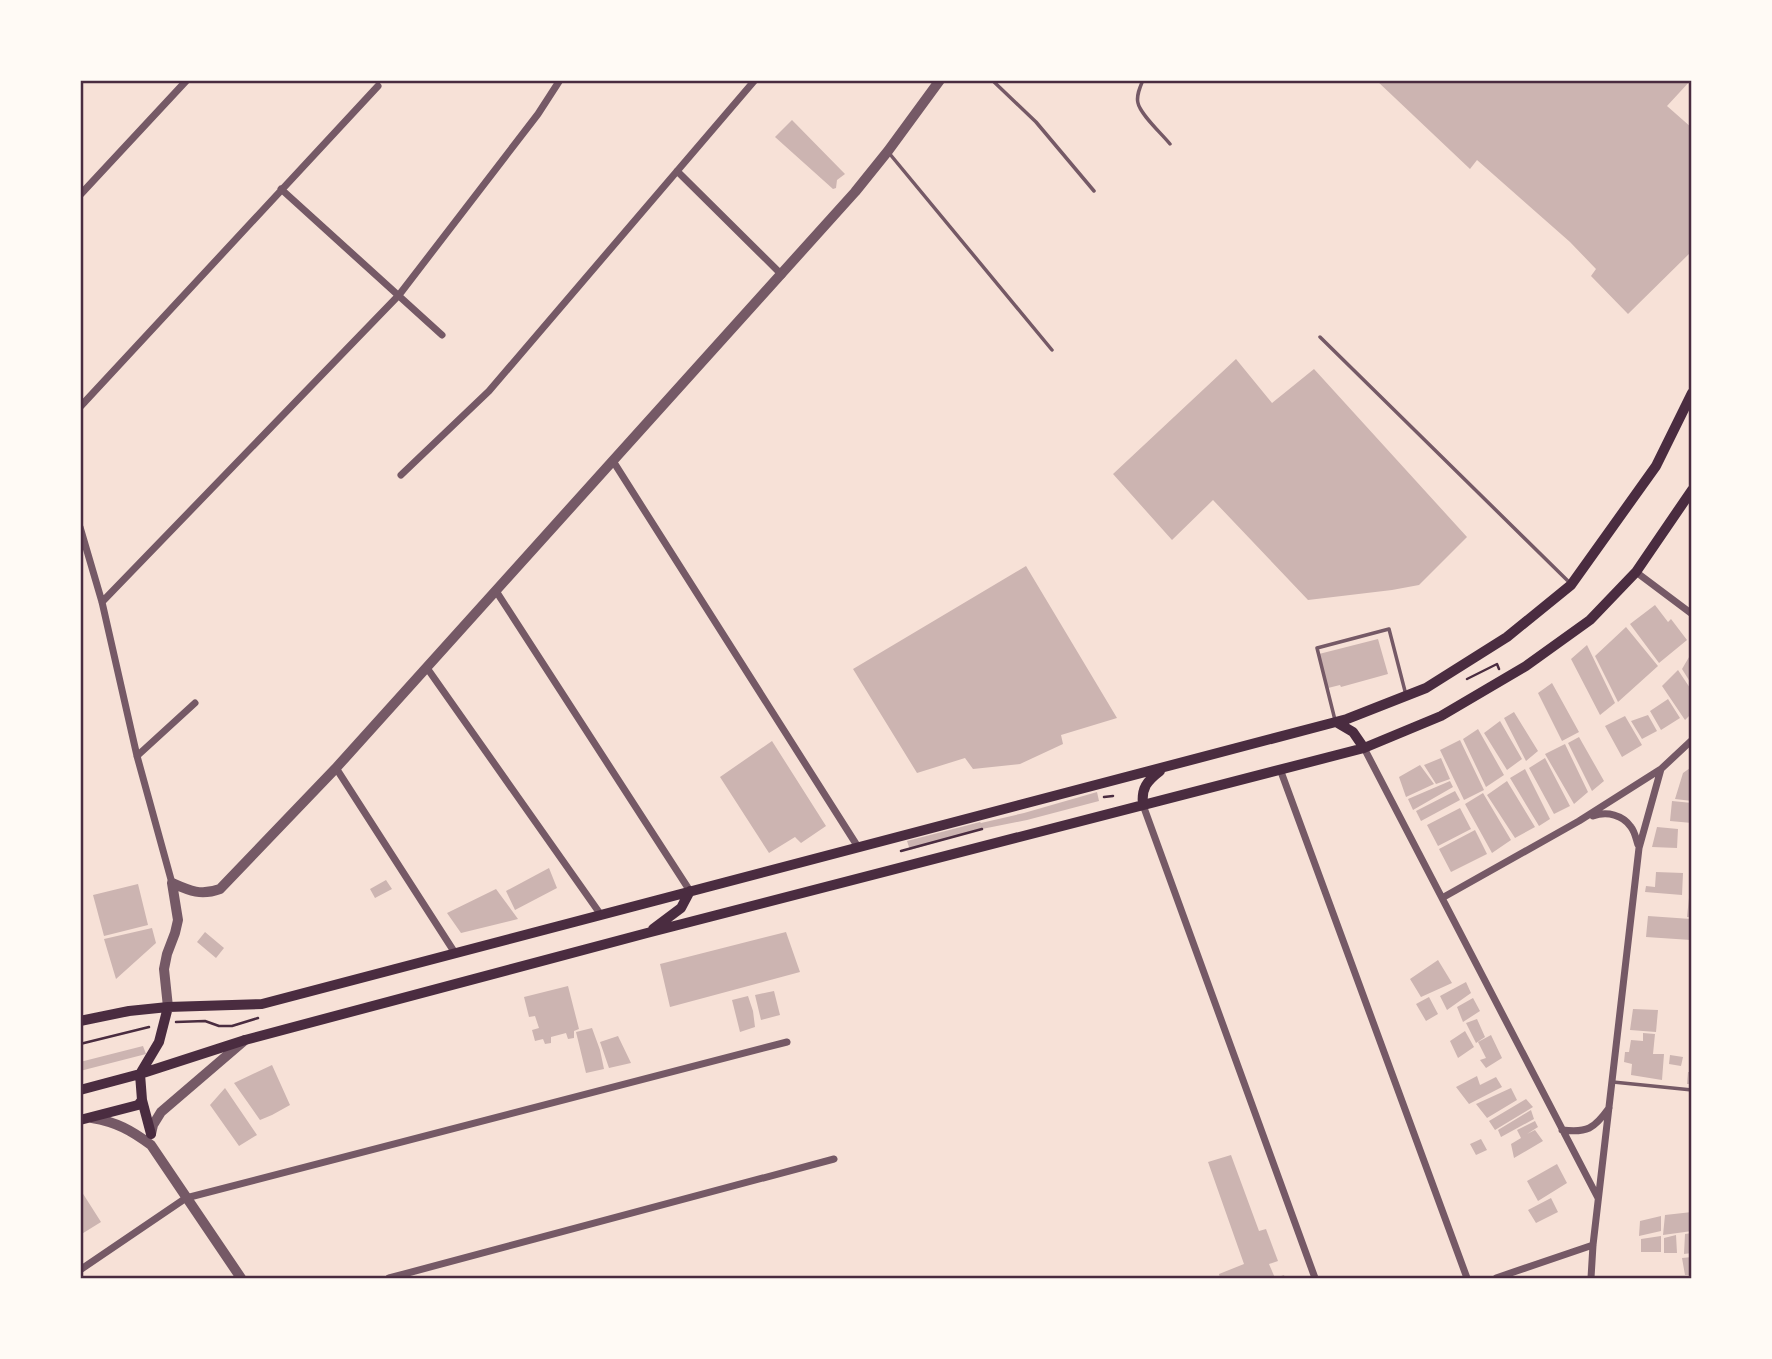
<svg xmlns="http://www.w3.org/2000/svg" width="1772" height="1359" font-family="'Nunito Sans',sans-serif">
  <style>
    .building { fill: #ccb4b1 }
    .lines { fill: none; stroke-linecap: round; stroke-linejoin: round }
    .path { stroke: #4a2c40; stroke-width: 2.5 }
    .service { stroke: #755966; stroke-width: 3.5 }
    .minor { stroke: #755966; stroke-width: 7 }
    .tertiary { stroke: #755966; stroke-width: 10 }
    .secondary { stroke: #4a2c40; stroke-width: 10 }
    .neatline { fill: none; stroke: #4a2c40; stroke-width: 2.5 }
  </style>
  <rect width="100%" height="100%" fill="#f7e1d7"/>
  <path class="building" d="M1376,80h315l-24,26 25,22v123l-64,63 -37,-38 5,-7 -26,-27 -93,-82 -7,9z
    M792,120l53,54 -8,6 -1,8 -3,1 -58,-52z
    M1236,359l36,44 42,-34 153,168 -48,48 -27,5 -84,10 -95,-100 -41,40 -59,-66z
    M1026,566l91,152 -56,17 2,9 -43,20 -47,5 -8,-11 -48,15 -64,-104z
    M1655,605l13,17 3,-3 16,21 -28,23 -29,-39z
    M1626,627l32,39 -40,36 -23,-46z
    M1378,639l10,35 -47,13 -1,-2 -12,3 -9,-34z
    M1587,645l28,58 -15,12 -29,-56z
    M1692,652v33l-10,-16z
    M1678,670l14,21v22l-7,7 -23,-34z
    M1552,683l27,49 -17,9 -24,-48z
    M1668,699l12,19 -19,12 -11,-19z
    M1514,712l24,39 -12,10 -22,-43z
    M1648,715l9,16 -15,8 -11,-18z
    M1625,716l17,29 -20,12 -17,-31z
    M1500,721l22,38 -15,11 -23,-37z
    M1478,729l26,46 -18,12 -23,-48z
    M1579,737l25,44 -12,10 -24,-48z
    M1460,740l24,50 -20,10 -24,-50z
    M772,741l54,85 -25,17 -6,-6 -26,16 -49,-76z
    M1565,744l23,48 -14,12 -29,-50z
    M1441,758l9,21 -14,5 -12,-19z
    M1545,758l25,48 -16,8 -25,-46z
    M1420,765l14,19 -28,13 -7,-20z
    M1690,768l2,2v31l-17,-2 8,-26z
    M1525,769l25,50 -11,7 -29,-48z
    M1450,781l3,6 -40,23 -5,-11z
    M1507,781l28,46 -20,11 -28,-43z
    M1455,791l5,9 -39,21 -5,-10z
    M1097,792l2,9 -72,19 -45,9 -72,21 -3,-9 73,-19 1,1 43,-10z
    M1483,793l28,47 -19,13 -27,-49z
    M1672,801l20,2v20l-22,-2z
    M1460,808l11,21 -33,17 -11,-21z
    M1657,827l21,2 -1,19 -25,-1z
    M1475,830l12,24 -36,18 -12,-23z
    M549,868l8,20 -42,22 -9,-19z
    M1656,872l27,1 -1,22 -37,-3 1,-6 9,1z
    M1689,877h3v19h-3z
    M386,880l6,9 -17,9 -5,-9z
    M138,884l10,41 -44,11 -11,-41z
    M496,889l22,30 -57,14 -14,-20z
    M1689,898h3v19h-5z
    M1648,916l43,3v21l-45,-3z
    M152,928l4,15 -40,36 -12,-40z
    M205,932l19,16 -8,10 -19,-16z
    M786,932l14,40 -130,35 -10,-43z
    M1438,960l14,23 -31,14 -11,-18z
    M1466,982l5,11 -24,17 -7,-14z
    M568,986l11,43 -5,2v7l-6,1 -2,-6 -15,4v6l-6,1 -2,-5 -8,2 -3,-11 7,-2 -4,-12 -6,1 -5,-20z
    M774,991l6,24 -19,5 -6,-25z
    M748,996l5,15 2,16 -15,5 -8,-32z
    M1429,997l9,17 -12,7 -10,-17z
    M1473,998l7,13 -17,11 -6,-15z
    M1633,1009l25,1 -2,22 -26,-2z
    M1477,1019l8,18 -9,6 -10,-20z
    M592,1028l8,22 4,19 -18,4 -10,-41z
    M1465,1031l9,16 -16,11 -8,-17z
    M1643,1033l12,1 -2,20h11l-2,26 -31,-5 1,-11 -8,-2 1,-10h4l2,-12 12,1z
    M1491,1035l11,23 -16,10 -6,-8 6,-2 -8,-16z
    M618,1036l13,27 -22,5 -9,-26z
    M143,1046l3,8 -66,17v-9z
    M1670,1055l13,2 -2,9 -12,-2z
    M272,1065l18,40 -18,10 -12,5 -26,-37z
    M1688,1072h4v12h-5z
    M1477,1076l3,9 16,-8 6,10 -33,17 -13,-17z
    M225,1088l32,47 -18,11 -29,-41z
    M1511,1088l6,12 -30,18 -11,-14z
    M1526,1099l7,8 -38,23 -6,-9z
    M1531,1110l3,9 -33,18 -3,-7z
    M1535,1121l3,6 -11,7 8,-4 8,11 -29,17 -3,-14 10,-6 -4,-8z
    M1481,1139l6,11 -11,5 -6,-11z
    M1231,1155l28,76 7,-2 12,32 -9,3 6,14 9,-3 1,3h-65l-1,-4 25,-10 -36,-102z
    M1557,1164l10,19 -29,18 -11,-20z
    M80,1189l21,33 -21,13z
    M1551,1198l7,14 -22,11 -8,-13z
    M1692,1212v19l-29,4 2,-20z
    M1661,1216v15l-22,5 1,-15z
    M1692,1233v20l-8,1 1,-20z
    M1676,1235l1,18h-13v-15z
    M1661,1236v16h-20v-13z
    M1692,1257v18h-7l-3,-17z"/>
  <g class="lines">
    <path class="path" d="M1467,679l30,-15 2,5
      M1104,797l9,-1
      M901,851l81,-22
      M176,1022l29,-1 14,5h13l26,-8
      M80,1044l69,-17"/>
    <path class="service" d="M992,80l44,42 58,69
      M1143,80c-3,7 -7,16 -5,23 2,11 24,31 32,41
      M889,153l163,197
      M1320,337l250,246
      M1335,720l-18,-72 72,-19 17,66
      M1613,1082l79,8"/>
    <path class="minor" d="M677,171l105,104
      M281,189l161,146
      M80,195l107,-115
      M80,407l298,-321
      M613,461l245,386
      M401,475l88,-84 266,-311
      M80,527l22,75 35,154 35,127
      M1636,572l56,42
      M496,591l194,300
      M102,602l297,-307 139,-181 22,-34
      M427,668l174,247
      M1364,748l234,450
      M137,756l58,-53
      M336,768l119,185
      M1280,769l187,509
      M1143,805l172,473
      M1593,816c14,-5 30,-1 38,11 4,5 5,12 7,18
      M1442,898l137,-77 82,-52 31,-29
      M1562,1130c25,3 32,-1 47,-22
      M80,1270l106,-72 601,-156
      M389,1278l445,-119
      M1496,1278l97,-33
      M1591,1278l2,-33 46,-397 22,-79"/>
    <path class="tertiary" d="M172,883c18,8 29,13 48,6l116,-121 519,-576 33,-41 52,-71
      M168,1007l-4,-38 3,-15 8,-21 3,-13 -6,-37
      M92,1118c24,4 39,12 59,27l90,133
      M151,1134l2,-9 8,-13 84,-72"/>
    <path class="secondary" d="M1336,722l17,10 11,16
      M1143,805c-2,-17 4,-24 17,-34
      M653,929l28,-21 9,-17
      M80,1021l49,-10 39,-4 94,-3 1085,-285 79,-31 81,-51 64,-52 85,-119 36,-73
      M80,1090l60,-16 105,-34 402,-107 717,-185 77,-32 85,-50 64,-46 46,-48 56,-82
      M80,1120l58,-15 4,-5
      M151,1134l-9,-34 -2,-26 19,-32 9,-35"/>
  </g>
  <rect width="1772" height="1359" fill="none" stroke="#fffaf5" stroke-width="164"/>
  <rect x="82" y="82" width="1608" height="1195" class="neatline"/>
</svg>
